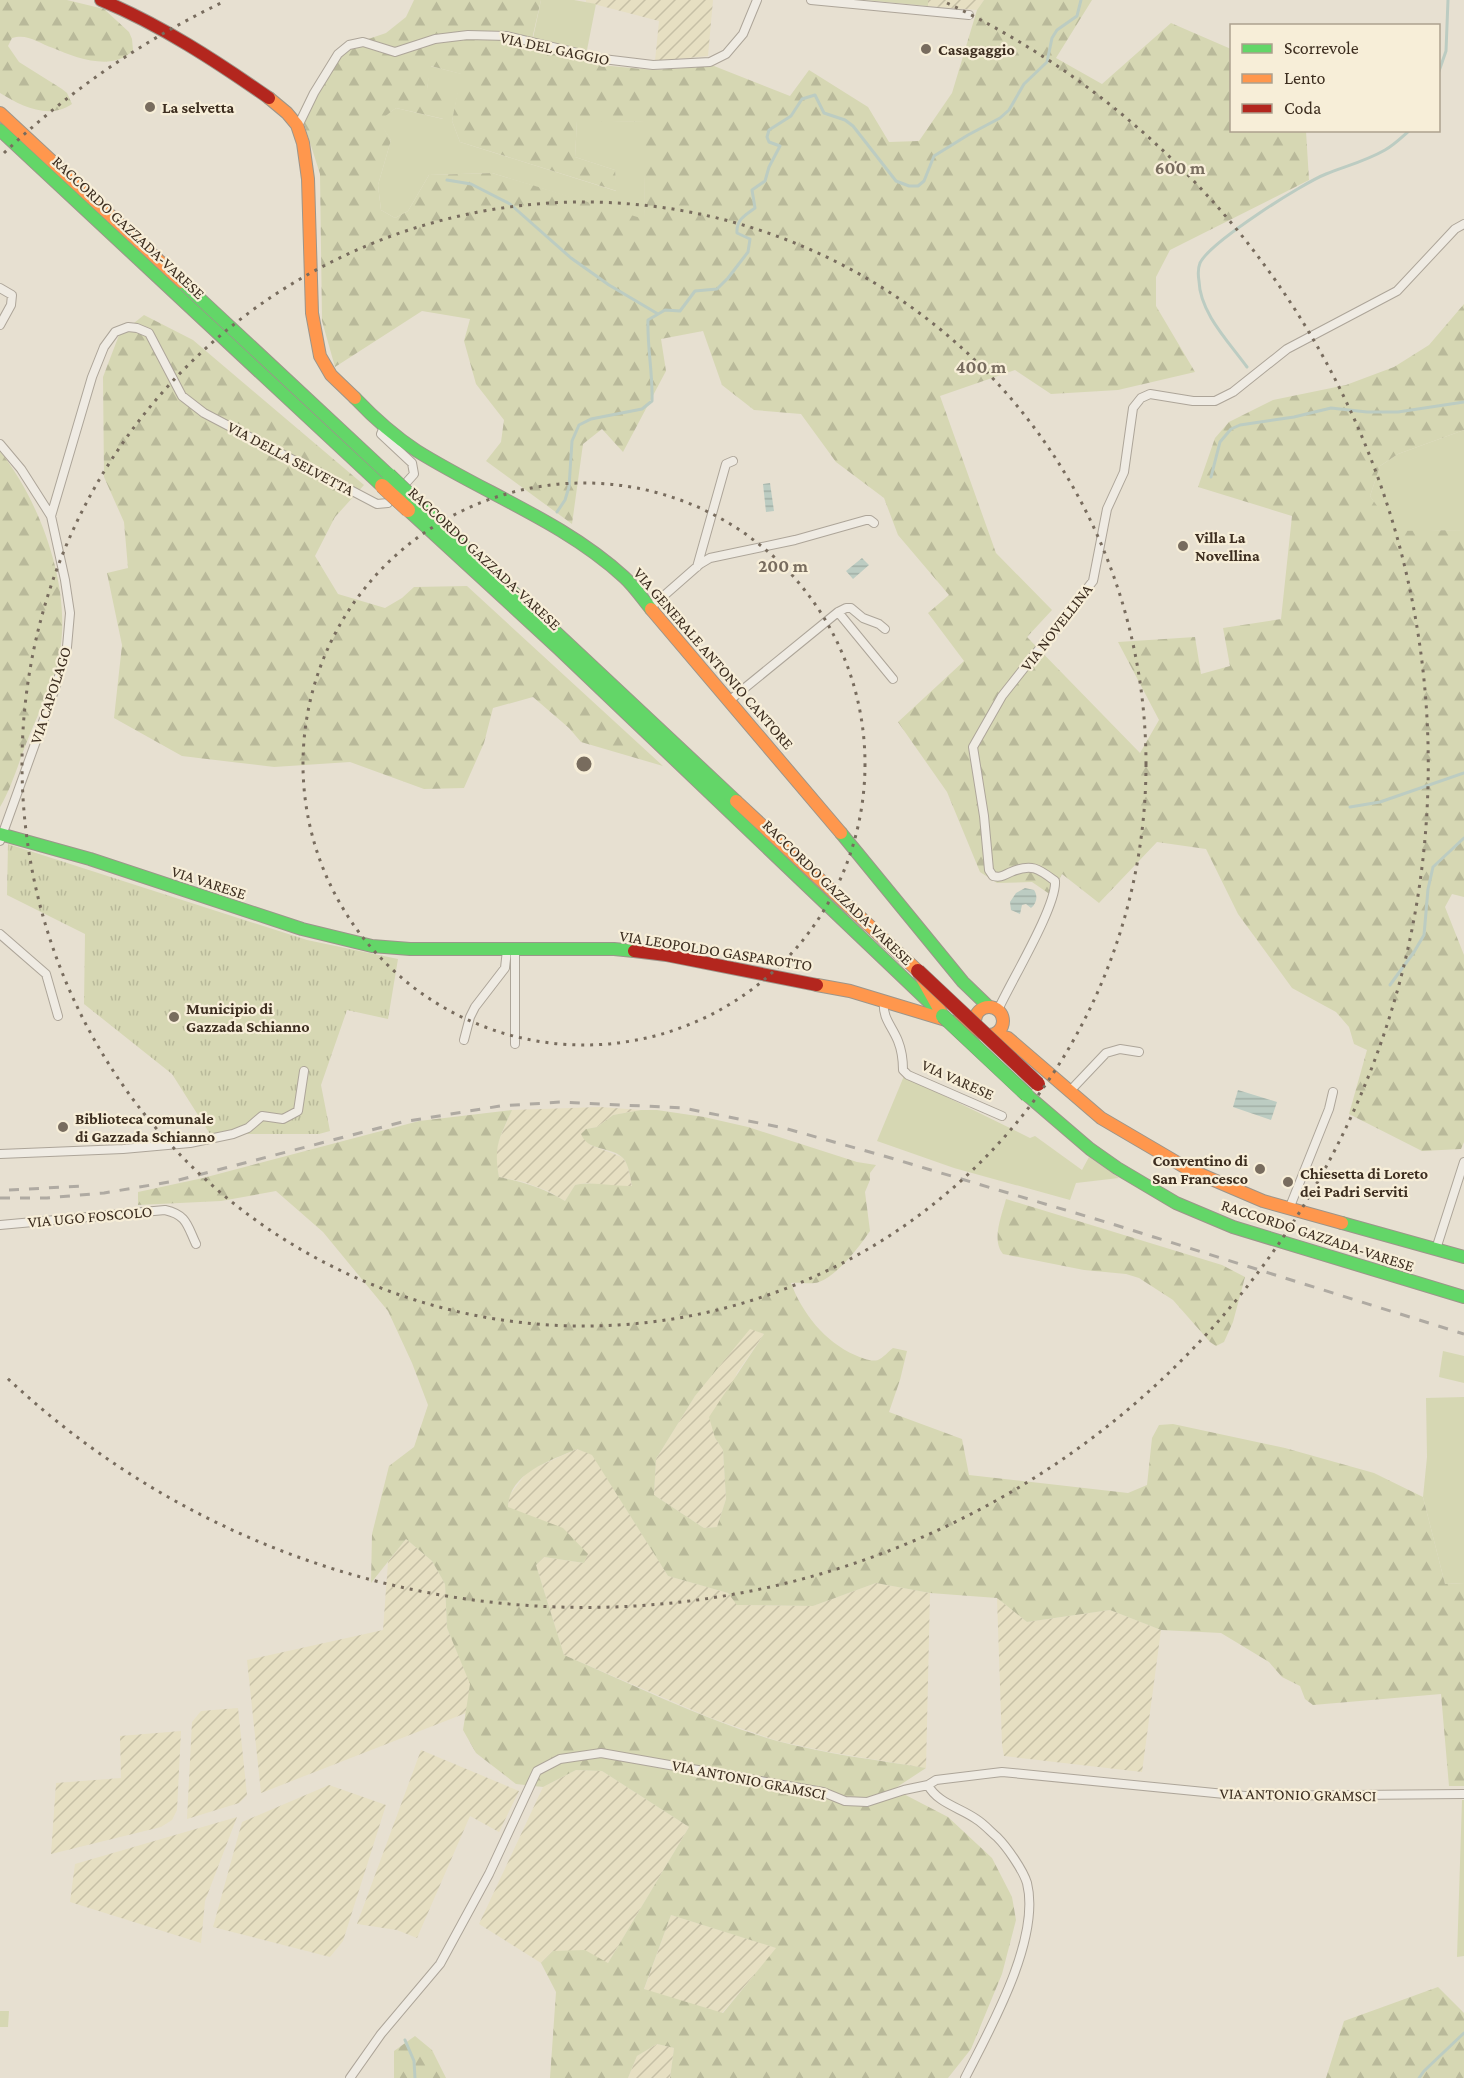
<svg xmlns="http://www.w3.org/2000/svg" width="1464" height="2078" font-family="'Crimson Pro',serif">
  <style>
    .farmland { fill: url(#farmland-furrows) }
    .grass { fill: #d6d7b3 }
    .forest { fill: url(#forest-firs); fill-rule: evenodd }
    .park { fill: url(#park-tufts) }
    .water { fill: url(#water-rules) }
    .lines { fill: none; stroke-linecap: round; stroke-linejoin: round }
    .stream { stroke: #bcccc2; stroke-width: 3 }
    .street-casing { stroke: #ada599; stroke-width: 10 }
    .fast-casing { stroke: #9c958a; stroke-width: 14 }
    .slow-casing { stroke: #9c958a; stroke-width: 14 }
    .jam-casing { stroke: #9c958a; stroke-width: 14 }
    .street { stroke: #efebe3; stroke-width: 8 }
    .fast { stroke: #63d668; stroke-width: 12 }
    .slow { stroke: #ff974d; stroke-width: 12 }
    .jam { stroke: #b3261e; stroke-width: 12 }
    .rail { stroke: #afaaa2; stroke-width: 3; stroke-dasharray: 10 10; stroke-linecap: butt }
    .fast-bridge-casing { stroke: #928b80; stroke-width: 15; stroke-linecap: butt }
    .slow-bridge-casing { stroke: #928b80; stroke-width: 15; stroke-linecap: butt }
    .jam-bridge-casing { stroke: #928b80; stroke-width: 15; stroke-linecap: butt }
    .fast-bridge { stroke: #63d668; stroke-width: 14 }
    .slow-bridge { stroke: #ff974d; stroke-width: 14 }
    .jam-bridge { stroke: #b3261e; stroke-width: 14 }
    .ring { fill: none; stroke: #786c5e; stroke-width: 3; stroke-dasharray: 3 6 }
    .poi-dot { fill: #786c5e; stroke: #f7eed8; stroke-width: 2 }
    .labels { text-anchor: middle; stroke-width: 4.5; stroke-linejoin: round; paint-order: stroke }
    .street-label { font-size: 16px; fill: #3d2e20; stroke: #f7eed8 }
    .poi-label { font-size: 16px; font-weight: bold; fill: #3d2e20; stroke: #f7eed8; text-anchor: start }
    .centre { fill: #786c5e; stroke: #f7eed8; stroke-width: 3 }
    .ring-label { font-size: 18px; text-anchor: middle; font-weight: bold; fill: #786c5e; stroke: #f7eed8; stroke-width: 4.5; stroke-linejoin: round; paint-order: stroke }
  </style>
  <defs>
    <pattern id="farmland-furrows" width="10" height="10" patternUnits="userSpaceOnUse" patternTransform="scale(1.5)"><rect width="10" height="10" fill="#e6dfc2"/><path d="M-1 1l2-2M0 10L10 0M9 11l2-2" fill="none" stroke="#c6c0a6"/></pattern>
    <pattern id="forest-firs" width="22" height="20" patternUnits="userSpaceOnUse" patternTransform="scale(1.5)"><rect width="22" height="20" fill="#d6d7b3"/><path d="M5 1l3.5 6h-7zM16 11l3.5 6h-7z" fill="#b9b99a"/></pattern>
    <pattern id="park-tufts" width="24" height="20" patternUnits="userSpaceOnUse" patternTransform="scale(1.5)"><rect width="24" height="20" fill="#d6d7b3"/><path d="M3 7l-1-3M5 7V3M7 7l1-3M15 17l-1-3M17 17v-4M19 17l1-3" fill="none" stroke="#b9b99a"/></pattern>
    <pattern id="water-rules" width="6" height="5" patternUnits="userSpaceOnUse" patternTransform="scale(1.5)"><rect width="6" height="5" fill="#bcccc2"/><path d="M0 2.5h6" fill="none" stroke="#a2b0a6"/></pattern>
  </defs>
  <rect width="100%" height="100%" fill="#e7e0d1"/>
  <path class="farmland" d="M586,0h127l-5,56 -53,5 4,-40 -73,-19z
    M928,0h56l-7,10 -49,-4z
    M600,1107l41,3 -28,5 -16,12 -11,2 4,16 32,12 5,7 5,22 -19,1 -27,-4 -11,2 -10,16 -17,-10 -24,-9 -25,-5 -3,-16v-14l16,-37z
    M750,1328l14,6 -27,39 -22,65 8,12 3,49 -9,28 -13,1 -50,-33 2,-36 39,-63z
    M577,1449l15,5 76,122 60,17 10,12 75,1 63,-23 54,10 -4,175 -97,-16 -51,-11 -67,-23 -147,-63 -28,-90 8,-8 40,6 -76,-56 1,-11 19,-25z
    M406,1539l26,22 13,23 2,44 24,56 -5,29 -205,80 -14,-133 136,-30 5,-68z
    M997,1598l30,24 83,-12 51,20 -19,142 -138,-16 -2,-11z
    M238,1708l9,87 -8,8 -52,16 5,-97 9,-11z
    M181,1731l-4,79 -5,10 -11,7 -110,27 5,-71 65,-5 -1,-42z
    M421,1750l98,41 -20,41 -29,-16 -53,122 -20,-8 -40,-6z
    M576,1770l26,1 87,56 -81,136 -55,-12 -12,12 -62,-39 64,-137z
    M329,1785l57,20 -43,136 -13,16 -117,-30 29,-105z
    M237,1817l-32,84 -4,42 -131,-41 5,-38z
    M671,1915l106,33 -55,65 -78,-23z
    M657,2044l17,4 -4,30h-42l9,-22z"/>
  <path class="grass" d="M541,0h33l22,4 -9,46 -54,-12z
    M865,0h63v6z
    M430,66l32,8 -10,47 8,21 156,49 -1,-21 -40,-13 2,-37 69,2 -2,98 -152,-47 -63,2 -21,36 -13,7 -14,-8 -3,-25 13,-45 -13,-19 18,-13 47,11 -16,-30z
    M1464,430v100l-70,2 -24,-36 10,-30 18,-12z
    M904,1076l126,62 5,-2 47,34 7,-13 30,21 -43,5 -6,17 -116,-32 -77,-27z
    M1443,1351l21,5v27l-25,-6z
    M1464,1397v186l-19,1 -22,-87 4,-40 -1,-59z
    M1462,1800h2v156l-7,1z
    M0,2011h9l-1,16h-8z"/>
  <path class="forest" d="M0,0h67l37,9 25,23 3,7 1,11c-19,22 -57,8 -80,-2 -14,-5 -26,-15 -41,-10l-4,8 11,16 43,27 5,4 5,11c-23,16 -51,2 -72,-11z
    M414,0h127l-11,48 70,17 53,5 61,-4 76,30 19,-26 59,37 21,35 30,-1 33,-48 25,-83 7,-10h108l-36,58 46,26 69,-61 60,26 1,81 74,1 3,49 -139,70 -14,27v29l39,66 -77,18 -67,4 -36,-24 -75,26 56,157 56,57 -25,27 113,116 19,-33 -41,-78 77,-5 6,37 29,-8 -7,-38 58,-9 11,-103 -94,-29 17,-49 14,-16 44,-22 73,-15 48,-18 35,-22 35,-41v126l-66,24 -18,12 -10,30 25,35 69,-1v367l-12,-3 -7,13 19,48v187l-3,7 -39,2 -73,-37 18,-64 -13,-6 -5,-17 -13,-15 -44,-24 -54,-74 -32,-65 -49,-7 -58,61 -37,-29 -11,21 -19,-13 -35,1 -17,-11 -33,-80 -49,-70 66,-61 -36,-48 21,-18 -51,-60 -14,-37 -48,-36 -35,-48 -47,-4 -32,-25 -19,-54 -42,8 5,32 -43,81 -21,-23 -19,15 -11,80 -86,-63 15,-19 3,-22 -28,-36 -12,-43 6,-22 -48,-8 -87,56 -13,-46 -2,-147 -20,-63 8,-16 31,-46 47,-16 20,-16zM431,66l30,8 -9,47 8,21 157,49 -2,-21 -40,-13 2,-36 68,1 -1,97 -152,-46 -63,2 -21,36 -13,7 -14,-8 -3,-25 13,-45 -12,-19 17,-13 48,11 5,-25 -22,-5z
    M144,315l49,25 171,145 -29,32 -20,39 23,38 47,14 17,-10 12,-11 53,-1 196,180 -82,-24 -12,-14 -36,-31 -40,11 -9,35 -20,45 -40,1 -74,-27 -76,5 -92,-11 -68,-38 8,-73 -15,-72 21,-5 -4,-46 -20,-45 -1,-100 16,-42z
    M0,451c39,49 69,130 61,193 -4,33 -21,65 -33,95 -9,22 -16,48 -28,68z
    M512,1110c-12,28 -19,35 -13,67 24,5 45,11 66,24l10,-16c19,-4 38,2 57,1 -2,-9 -3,-21 -9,-28 -12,-12 -35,-6 -42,-24l5,-5 11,-2 16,-12 28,-5h16l47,7 44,10 109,35 19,3 -6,8v7l-5,12 5,39c-11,16 -32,44 -51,51 -8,3 -20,0 -28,1 11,30 34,59 64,72 7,3 16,7 23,5 5,-2 11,-9 15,-12l14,3 -7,29 -11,32 73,27 7,36 159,18 19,-8 5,-47 7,-13 14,-1 112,24 89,25 49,24 22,87 19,-1v203h-15l-8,-92 -128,11 -8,-6 -5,-13 -18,-9 -13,-15 -48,-29 -60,-3 -51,-20 -83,12 -30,-24 -67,-5 -54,-10 -63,23 -76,-1 -9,-12 -60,-17 -76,-121 -15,-6c-27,12 -68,24 -69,58l55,21 25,26 -4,9 -40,-6 -8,8 28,90c70,30 140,65 213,86 49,13 100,19 149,27l-32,21 54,28 44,41 20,39 4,23 -14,54 -31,75 -23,29h-278l4,-30 -17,-4 -20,12 -9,22h-78l6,-86 -15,-29 12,-12 32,-1 23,13 81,-136 -87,-56 -26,-1 -33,17 -27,-3 -40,-31 -13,-23 7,-46 -23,-56 -2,-44 -13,-23 -26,-22 -35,44 1,-49 17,-68 25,-19 14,-42 -16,-42 -24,-52 -65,-79 -47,-41 -55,10 -83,4v-13l65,-14 216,-57zM750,1329l14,5 -55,83 6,21 8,12 3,49 -9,28 -13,1 -50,-33 2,-36 39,-63zM671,1915l105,33 -53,65 -79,-24z
    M1006,1199l216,66 23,12 -12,45 -9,20 -8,4 -6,-4 -37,-42 -34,-22 -13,-4 -42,-4 -81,-16c-12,-14 -1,-39 3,-55z
    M1438,1987l26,26v65h-138l18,-57z
    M415,2036l17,14 14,28h-52v-27z"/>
  <path class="park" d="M8,844l299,96 91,19 -10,60 -41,-9 -26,75 9,46 -11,3h-109l-38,-60 -88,-70 1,-70 -78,-39z"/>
  <path class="water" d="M770,483l4,28 -8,1 -3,-28z
    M862,558l7,7 -16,14 -7,-8z
    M1025,888l9,2c4,6 3,13 -3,18l-5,-4 -4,1 -2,9 -9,-4 -1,-8 6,-9z
    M1238,1090l39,12 -6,18 -38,-13z"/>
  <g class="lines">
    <path class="stream" d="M1438,74l8,-23 2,-51
      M447,180l24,4 39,20 61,54 38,27 49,29
      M1247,367c-18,-25 -47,-54 -48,-86 -1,-6 -1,-13 1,-18 10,-21 103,-80 126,-89 20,-8 40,-13 59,-24 9,-5 17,-13 25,-20
      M1211,477l9,-35 11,-13 9,-4 54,-8 37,-9 36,4h31l66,-10
      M557,512l8,-12 4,-13 3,-46 7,-16 12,-6 51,-10 10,-8c1,-27 -5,-54 -4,-81l17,-10 15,1 15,-20 22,-2 11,-11 20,-26 2,-13 -13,-6c-1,-13 8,-18 18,-25l-3,-18 13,-9 4,-14 11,-21 -11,-4 -2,-5 2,-7 22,-14 11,-17 13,-4 9,18 21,7 8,6 43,55 13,5h9l6,-5 10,-25 34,-21 32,-17 9,-8 15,-26 23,-22 5,-24 5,-8 20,-14 4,-16
      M1350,807l30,-5 84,-29
      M1390,985l24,-33 10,-17 4,-46 5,-22 31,-29
      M405,2040l9,21 1,17
      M1419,2078l5,-7 40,-38"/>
    <defs>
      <path id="street" d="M811,0l158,15
        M298,126l16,-33 24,-39 11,-9 14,-3 32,10 40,-13 33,-4 39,1 96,23 50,6 57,-3 16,-8 17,-20 14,-34
        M0,288l12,7 -1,10 -11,20
        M0,444l21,25 30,47 14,64 5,33 -3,34 -9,33 -58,161
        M51,516l41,-139 12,-30 11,-15 13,-5 9,1 12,5 33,63 22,17 173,91 11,-1 26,-29 -2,-11 -31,-29 3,-7
        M697,567l29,-103 7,-3
        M651,607l49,-43 10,-6 85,-18 71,-20h4l4,3
        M838,612l8,-4h5l12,10 16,6 6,5
        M730,700l108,-88 55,67
        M0,934l46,40 12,42
        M884,1001c-2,17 8,25 14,40 4,10 5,19 5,29l5,5 94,41
        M998,1010c12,-27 59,-104 57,-129 -16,-12 -23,-18 -44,-9 -7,3 -10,6 -18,4l-4,-6 -5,-54 -11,-69 29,-51 91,-115 14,-72 17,-37 9,-64 8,-10 9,-4 43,7h22l18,-9 54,-43 110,-58 58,-62 9,-5
        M464,1040l6,-23 5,-10 30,-39 2,-18
        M515,1044v-94
        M1069,1092l37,-39 14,-4 19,3
        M0,1154l123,-5 67,-6 43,-9 15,-6 14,-12 21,3 15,-8 6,-40
        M1289,1209l40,-100 4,-17
        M0,1225l165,-15c22,5 22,15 31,34
        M1436,1249l28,-87
        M928,1785c9,18 33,23 48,34 8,5 14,12 21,18 10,10 26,33 30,46 14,56 -37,146 -62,195
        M350,2078l31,-44 59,-70 49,-90 48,-103 23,-12 41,-6 222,39 22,9 22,1 37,-12 24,-5 8,-5 66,-8 243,24 219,-2"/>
      <path id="fast" d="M0,130l382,356
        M182,282l207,193
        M355,398c19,20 39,38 62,53 69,43 147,71 207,126 10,9 18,21 27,32
        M416,501l320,300
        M408,510l150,138 373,356
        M841,833l122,149 26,25
        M0,834l90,25 212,70 70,17 38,3h204l20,2
        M1027,1095l63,54 27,19 59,35 57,24 231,70
        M1342,1223l122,34"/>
      <path id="slow" d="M269,98l18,15 10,12 6,18 5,36 4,134 8,43 11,19 24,23
        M0,113l182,169
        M651,609l190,224
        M736,801l182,170 25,45
        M817,985l33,6 129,39
        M975 1021a14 14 0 1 1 28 0a14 14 0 1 1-28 0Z
        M994,1034l14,4 93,80 87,51 75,32 79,22"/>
      <path id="jam" d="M101,0c60,25 115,61 168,98
        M634,951l32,4 151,30"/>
    </defs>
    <use href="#street" class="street-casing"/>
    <use href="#fast" class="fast-casing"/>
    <use href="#slow" class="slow-casing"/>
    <use href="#jam" class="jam-casing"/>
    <use href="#street" class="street"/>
    <use href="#fast" class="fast"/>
    <use href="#slow" class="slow"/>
    <use href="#jam" class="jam"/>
    <path class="rail" d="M9,1190l75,-4
      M0,1198h47l57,-5 71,-12 227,-59 98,-16 61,-4 122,6 101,20 100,28 225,67 355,111"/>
    <defs>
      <path id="fast-bridge" d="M389,475l27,26
        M943,1016l84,79"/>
      <path id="slow-bridge" d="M382,486l26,24"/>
      <path id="jam-bridge" d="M918,971l120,113"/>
    </defs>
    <use href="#fast-bridge" class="fast-bridge-casing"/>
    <use href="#slow-bridge" class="slow-bridge-casing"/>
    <use href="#jam-bridge" class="jam-bridge-casing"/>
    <use href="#fast-bridge" class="fast-bridge"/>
    <use href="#slow-bridge" class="slow-bridge"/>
    <use href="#jam-bridge" class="jam-bridge"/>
  </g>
  <g class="ring">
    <circle cx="584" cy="764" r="281"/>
    <circle cx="584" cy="764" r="562"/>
    <path d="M4 153A843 843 0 0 1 221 3M947 3A843 843 0 1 1 4 1375"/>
  </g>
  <g class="poi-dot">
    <circle cx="926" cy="49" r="6"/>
    <circle cx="150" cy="107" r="6"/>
    <circle cx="1183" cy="546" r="6"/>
    <circle cx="174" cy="1017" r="6"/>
    <circle cx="63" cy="1127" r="6"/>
    <circle cx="1260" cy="1169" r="6"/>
    <circle cx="1288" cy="1182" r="6"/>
  </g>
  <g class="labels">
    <g class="street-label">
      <text transform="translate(555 48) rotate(12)" y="6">VIA DEL GAGGIO</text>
      <text transform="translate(129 227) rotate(43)" y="6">RACCORDO GAZZADA-VARESE</text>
      <text transform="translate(291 458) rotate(28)" y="6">VIA DELLA SELVETTA</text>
      <text transform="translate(485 558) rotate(43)" y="6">RACCORDO GAZZADA-VARESE</text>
      <text transform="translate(1056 627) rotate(-52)" y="6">VIA NOVELLINA</text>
      <text transform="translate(714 658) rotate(49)" y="6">VIA GENERALE ANTONIO CANTORE</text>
      <text transform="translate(50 695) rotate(-72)" y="6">VIA CAPOLAGO</text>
      <text transform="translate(209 882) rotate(18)" y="6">VIA VARESE</text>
      <text transform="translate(838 892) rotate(44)" y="6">RACCORDO GAZZADA-VARESE</text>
      <text transform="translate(716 950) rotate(9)" y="6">VIA LEOPOLDO GASPAROTTO</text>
      <text transform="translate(958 1079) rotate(24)" y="6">VIA VARESE</text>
      <text transform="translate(90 1216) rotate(-5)" y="6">VIA UGO FOSCOLO</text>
      <text transform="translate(1318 1235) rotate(18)" y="6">RACCORDO GAZZADA-VARESE</text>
      <text transform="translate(749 1779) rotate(11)" y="6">VIA ANTONIO GRAMSCI</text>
      <text transform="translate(1298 1794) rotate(1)" y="6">VIA ANTONIO GRAMSCI</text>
    </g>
    <g class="poi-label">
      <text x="938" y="55">Casagaggio</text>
      <text x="162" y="113">La selvetta</text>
      <text x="1195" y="543">Villa La<tspan x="1195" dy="18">Novellina</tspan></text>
      <text x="186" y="1014">Municipio di<tspan x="186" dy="18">Gazzada Schianno</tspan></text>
      <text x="75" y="1124">Biblioteca comunale<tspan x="75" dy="18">di Gazzada Schianno</tspan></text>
      <text x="1248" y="1166" text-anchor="end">Conventino di<tspan x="1248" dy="18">San Francesco</tspan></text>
      <text x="1300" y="1179">Chiesetta di Loreto<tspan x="1300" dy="18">dei Padri Serviti</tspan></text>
    </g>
  </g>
  <circle cx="584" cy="764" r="9" class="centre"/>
  <g class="ring-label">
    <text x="1180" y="174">600 m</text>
    <text x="981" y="373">400 m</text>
    <text x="783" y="572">200 m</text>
  </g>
  <rect x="1230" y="24" width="210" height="108" fill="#f7eed8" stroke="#ada18e" stroke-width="1.5"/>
  <rect x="1242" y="44" width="30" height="9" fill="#63d668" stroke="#ada18e" stroke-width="1.5"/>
  <text x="1284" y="54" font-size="18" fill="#3d2e20">Scorrevole</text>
  <rect x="1242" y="74" width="30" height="9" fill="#ff974d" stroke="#ada18e" stroke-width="1.5"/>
  <text x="1284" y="84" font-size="18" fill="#3d2e20">Lento</text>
  <rect x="1242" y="104" width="30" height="9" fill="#b3261e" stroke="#ada18e" stroke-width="1.5"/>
  <text x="1284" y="114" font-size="18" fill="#3d2e20">Coda</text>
</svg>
